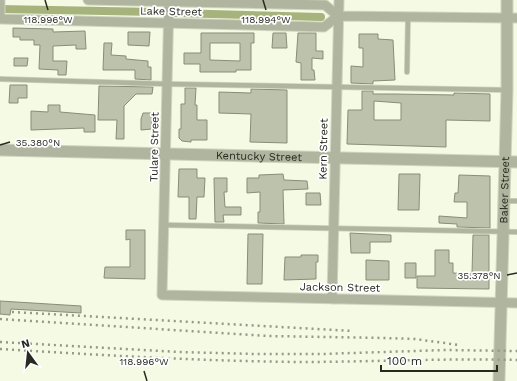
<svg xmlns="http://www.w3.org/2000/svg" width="517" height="381" font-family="'Work Sans',sans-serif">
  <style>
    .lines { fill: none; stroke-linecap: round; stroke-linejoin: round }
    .canal { stroke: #a6b37d; stroke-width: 8 }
    .building { fill: #bcc2ac; stroke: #888d79; fill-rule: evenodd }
    .service-casing { stroke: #cfd5c0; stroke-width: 6 }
    .minor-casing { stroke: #cfd5c0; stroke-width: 11 }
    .tertiary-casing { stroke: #cfd5c0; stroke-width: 13 }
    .service { stroke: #afb59e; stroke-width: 4.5 }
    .minor { stroke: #afb59e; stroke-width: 9 }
    .tertiary { stroke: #afb59e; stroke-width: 11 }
    .rail { stroke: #959989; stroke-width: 2.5; stroke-dasharray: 2 4; stroke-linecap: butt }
    .ticks { fill: none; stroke: #282a21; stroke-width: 1.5 }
    .labels { text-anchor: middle; stroke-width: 3.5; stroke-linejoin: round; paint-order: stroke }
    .street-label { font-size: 11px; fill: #282a21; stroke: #fff }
    .ticks-label { font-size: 10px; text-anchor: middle; fill: #282a21; stroke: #fff; stroke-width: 3.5; stroke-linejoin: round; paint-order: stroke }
  </style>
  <rect width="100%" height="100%" fill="#f4fae3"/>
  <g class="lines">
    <path class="canal" d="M0,9l155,3
      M175,13l146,4"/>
  </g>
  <path class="building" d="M13,28l40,1v3l32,-1 1,18h-10v-4l-23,1v15h14l-1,14h-8v-5l-19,-1 1,-24h-6v-5h-14v-3h-7z
    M128,32h22l-1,14 -21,-1z
    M201,33h53v10h-3v27h-15v2h-36v-8h-16v-11h17zM210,43h30v18l-30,-1z
    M273,33h13l1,15h-15z
    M298,33h18v18h7v8l-11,-1v12h2l1,10h-14v-17l-5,-1z
    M359,34h19v5l15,1 2,40 -22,1v3l-22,-1v-17l12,1v-19h-4z
    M104,43h8l-1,12 15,1v3l22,2v6h3v13l-16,-1v-9h-32z
    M14,58h14l-1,8h-13z
    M10,85h17v13h-9v5h-9z
    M99,86l54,1 -1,7h-16l-12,12v33h-8l1,-19h-19z
    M185,88h11l-1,17h2v15h10v20h-16v2l-9,-1 -3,-3v-9h2v-25h4z
    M251,89l36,1v53l-37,-1 1,-28 -32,-1v-21l32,1z
    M362,91h11v3h22l59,1v-2l36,1v27l-44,-1v27l-99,-3 1,-34h14zM374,101l27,2v17h-27z
    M48,105h12v7l35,3v17h-11v-4l-53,2v-19l17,1z
    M143,113h9v16l-11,1v-11z
    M179,169h18v9h8l-1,19h-7l-1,22h-7v-22h-11z
    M283,174l1,6 23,1 1,8 -25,1 1,34 -26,-1v-11h2v-20l-13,1v-15h12v-3z
    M399,174h21l-1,36h-21z
    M459,175l31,1v52l-33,-1v-3l-18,-1v-7l28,2v-16h-13l1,-9h3z
    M214,178h13v14h-3l1,15h16v8h-18l1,7h-9z
    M306,193h14l1,12h-15z
    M126,230h19v49l-41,-1 1,-11h25v-28l-4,1z
    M350,233l41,2v7h-21v11h-19z
    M248,234h15l-1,50h-15z
    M473,235h16v54l-72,-1v-12h18v-26h14v13h4v10l19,1z
    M301,255h17v7h-2v17l-32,1 1,-23h16z
    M366,260l23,1v19h-23z
    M405,263h11v15h-11z
    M0,301l81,5v7l-70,-4 -1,6 -10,-1z"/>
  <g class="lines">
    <defs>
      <path id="service" d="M407,72l1,-56
        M0,79l167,5 340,6
        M505,201h12
        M164,225l353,7"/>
      <path id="minor" d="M88,0l237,5 13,11 179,2
        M169,0l-7,295 355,8
        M0,19l324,8 14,-11
        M0,19v-19
        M332,299l7,-299"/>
      <g id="tertiary">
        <path id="s1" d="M0,150l517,12"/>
        <path id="s2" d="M499,381l8,-291v-90"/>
      </g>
    </defs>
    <use href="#service" class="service-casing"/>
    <use href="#minor" class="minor-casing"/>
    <use href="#tertiary" class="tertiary-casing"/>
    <use href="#service" class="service"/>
    <use href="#minor" class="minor"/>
    <use href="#tertiary" class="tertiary"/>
    <path class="rail" d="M12,312l341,19
      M0,319l268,17 117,2 30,1 44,6
      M0,342l179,10 76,2h67l123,-4 72,1
      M0,349c100,6 199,12 299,13 73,0 145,-4 218,-2"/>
  </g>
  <path class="ticks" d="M45,0l3,10M263,0l3,10M0,145l10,-3M507,275l10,-2M144,371l3,10"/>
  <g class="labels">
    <g class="street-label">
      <text transform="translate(171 11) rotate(1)" y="4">Lake Street</text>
      <text transform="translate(154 147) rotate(-89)" y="4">Tulare Street</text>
      <text transform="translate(323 149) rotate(-89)" y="4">Kern Street</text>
      <text dy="4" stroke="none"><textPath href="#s1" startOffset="259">Kentucky Street</textPath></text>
      <text dy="4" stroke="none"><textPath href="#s2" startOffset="191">Baker Street</textPath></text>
      <text transform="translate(340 287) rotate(1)" y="4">Jackson Street</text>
    </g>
  </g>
  <g class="ticks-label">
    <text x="48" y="23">118.996°W</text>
    <text x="266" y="23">118.994°W</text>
    <text x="38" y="146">35.380°N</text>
    <text x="479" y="279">35.378°N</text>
    <text x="144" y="365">118.996°W</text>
  </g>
  <g transform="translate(28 353) rotate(345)" stroke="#ffffff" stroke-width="3" paint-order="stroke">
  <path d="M0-3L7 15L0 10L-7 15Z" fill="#282a21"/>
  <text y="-6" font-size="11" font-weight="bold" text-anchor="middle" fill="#282a21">N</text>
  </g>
  <path d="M381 365v6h116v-6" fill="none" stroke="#282a21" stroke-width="2"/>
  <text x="387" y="365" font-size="12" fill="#282a21" stroke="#ffffff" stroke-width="3" paint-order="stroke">100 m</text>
</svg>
